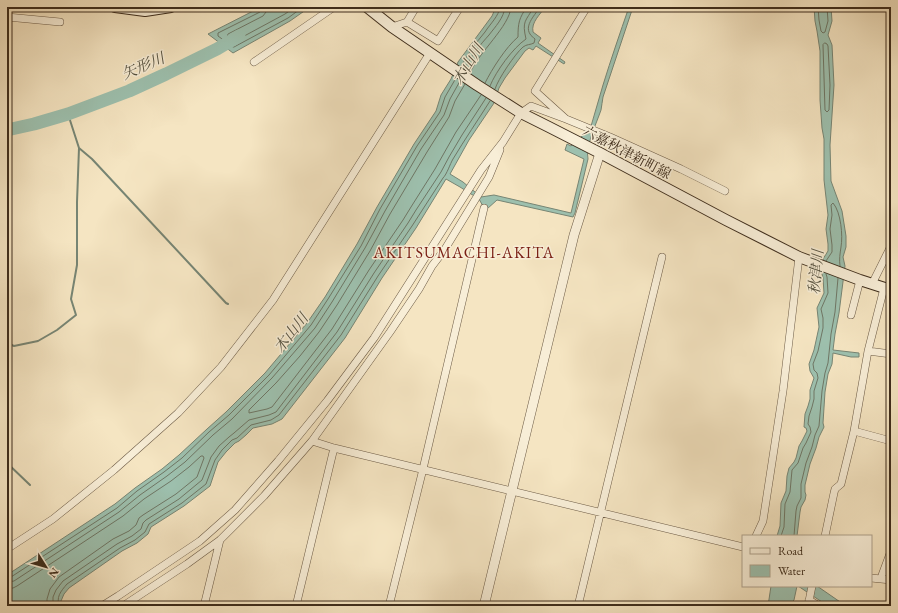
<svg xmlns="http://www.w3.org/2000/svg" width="898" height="613" font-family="'EB Garamond','Noto Serif JP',serif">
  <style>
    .water { fill: #9dc0ae; stroke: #778574 }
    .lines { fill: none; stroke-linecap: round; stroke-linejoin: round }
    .shore { stroke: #6e7665; stroke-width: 1 }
    .stream { stroke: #778574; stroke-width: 2 }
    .river { stroke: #9dc0ae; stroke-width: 13 }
    .minor-casing { stroke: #6c5b46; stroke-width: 8 }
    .tertiary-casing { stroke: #6c5b46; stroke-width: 10 }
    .secondary-casing { stroke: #3e2d1c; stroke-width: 12 }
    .minor { stroke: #f8eed7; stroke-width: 7 }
    .tertiary { stroke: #f8eed7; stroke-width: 9 }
    .secondary { stroke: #f8eed7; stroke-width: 10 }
    .labels { text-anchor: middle; stroke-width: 3; stroke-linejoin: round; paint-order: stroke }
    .street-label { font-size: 14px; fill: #3e2d1c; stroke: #f8eed7 }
    .water-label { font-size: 15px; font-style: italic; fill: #565240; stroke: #f8eed7 }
    .quarter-label { font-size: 16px; letter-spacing: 1px; fill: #7a1f14; stroke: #f8eed7 }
  </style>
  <rect width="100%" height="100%" fill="#f5e5c2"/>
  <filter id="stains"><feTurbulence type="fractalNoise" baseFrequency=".005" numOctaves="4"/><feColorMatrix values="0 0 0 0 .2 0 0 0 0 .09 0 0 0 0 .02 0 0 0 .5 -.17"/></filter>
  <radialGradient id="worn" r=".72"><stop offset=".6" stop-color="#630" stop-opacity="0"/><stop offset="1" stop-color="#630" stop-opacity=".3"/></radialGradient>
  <path class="water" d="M261,7h49l-20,14 -57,32 -25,-19z
    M496,7h49c-5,8 -14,15 -12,25l8,6 -3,5 27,19 -1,2 -28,-18 -3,4 -4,-2 -4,3 -20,27 -6,10 -5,15 -25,37 -19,34 13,8 18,15 13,-2 77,18 13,-54 -19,-9 2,-6 4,2 11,-10 7,-3c5,-16 9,-32 14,-48 8,-26 17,-52 26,-78h4l-30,90c-1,4 -1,9 -2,13 -4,12 -16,37 -13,49l-13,54 -2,4 -76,-17 -10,9 -3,-1 -5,-9 -19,-12 -14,-8 -30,49 -34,50 -37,60 -63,81 -10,5 -19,4 -7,7 -7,6 -4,2 -9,9 -8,10 -8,24 -26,20 -33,21 -3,7 -11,9 -15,8 -53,37 -5,6 -3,7 3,5h-57v-31l108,-71 20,-16 27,-19 17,-14 28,-26 19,-17 39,-39 42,-50 18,-26 32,-53 20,-37 37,-63 22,-33 5,-16 10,-16 7,-17 34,-46z
    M814,7h17l1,14 -4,14 4,10 2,40 -4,60 1,36 11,30 4,25v11l-3,10 2,9 -6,47 -4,21 -2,16 26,3v4h-8l-18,-4 -1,11 -4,10 -3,18 -2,31 1,4 -5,10 -3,11 -6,16 -5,21v7l1,3 -1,5 -4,7 -1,5 -3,24h-20l3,-10 1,-23 5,-12 1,-15 2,-8 5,-6 2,-4 3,-12 3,-5 5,-10 -1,-3 -2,-1 1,-13 3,-8 2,-7v-9l4,-12 -4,-7 -1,-7 5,-14 5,-23 -2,-19 7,-15 -1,-15 -1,-4 1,-15 5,-8v-7l-2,-15 2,-14 -4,-35v-41l-2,-11 -2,-28v-49l-3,-20 -2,-10z
    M771,586h26l-3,14 -5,6h-21z
    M798,586h19l29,20h-18z"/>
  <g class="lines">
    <path class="shore" d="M262,7v3l-2,2 -42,21v3l15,11h1l54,-29 15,-11
      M267,7l-1,5 -3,4 -35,18 -1,3 6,4h2l50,-27 10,-7
      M818,7l1,13 2,11 2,2 2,-1 3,-11 -1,-14
      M825,43l2,1 1,2 2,39 -1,25 -2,2 -2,-2 -2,-65z
      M461,67c6,-13 15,-24 24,-35 5,-8 14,-16 15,-25
      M465,69c5,-12 15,-24 24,-34 6,-8 15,-17 16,-28
      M470,73c8,-20 40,-47 41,-66
      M485,83c7,-14 21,-36 33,-46 0,-14 1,-19 9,-30
      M465,84l-10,17 -6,16 -22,35 -37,62 -20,37 -33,54 -18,27 -19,24 -24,27 -27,27v3l18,-4 5,-2 60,-78 37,-59 34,-50 8,-13 24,-38 21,-37 25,-37
      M490,86c6,-15 23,-38 36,-47 -4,-18 -1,-17 8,-32
      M495,89c3,-10 20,-35 28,-42 4,-3 7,-2 11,-4l1,-4c-2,-2 -4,-3 -5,-5 -6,-9 6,-20 10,-27
      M826,261l6,-9v-7l-2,-16 2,-14 -1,-10 2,-2c8,9 10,33 8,44 -1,7 -2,12 -1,19
      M781,536l3,-9 1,-23 5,-12 2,-22 6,-7 5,-15 3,-5 5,-11 -1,-5 -2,-3 1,-8 3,-9 2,-8v-8l4,-13 -1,-5 -3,-3 -1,-6 5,-13 5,-23v-10l-2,-9 7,-16 -1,-16 -1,-3
      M794,536l2,-25 1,-5 4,-8v-14l5,-21 6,-16 3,-12 4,-9 3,-35 3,-18 3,-10 3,-29 4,-22 3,-34
      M7,577h4l106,-69 20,-17 27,-19 18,-14 27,-26 20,-17 40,-40 42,-50 17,-26 33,-53 19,-37 37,-63 23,-34 5,-15 11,-19
      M7,582l7,-1 105,-69 21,-17 27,-19 18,-14 28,-27 19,-16 40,-41 43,-50 17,-26 33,-54 20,-37 36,-62 23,-34 6,-16 10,-18
      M7,589l6,-1 4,-2 106,-70 21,-17 27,-18 18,-14 12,-11h2l1,2 -7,19 -21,17 -33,21 -4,3 -3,7 -7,6 -16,8 -54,38 -9,12 -3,10v7
      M54,606l-1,-4v-5l3,-7 7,-9 54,-37 15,-8 9,-7 2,-6 3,-3 33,-21 23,-19 9,-23 8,-11 10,-9 5,-4 15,-13 20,-5 7,-3 61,-80 37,-59 34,-50 8,-13 25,-38 8,-15 13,-22 24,-37
      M60,606c-5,-8 1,-15 7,-22l53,-36 15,-8 10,-8 4,-8 33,-21 24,-19 9,-24 7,-10 10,-10 5,-2 14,-13 20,-5 8,-5 62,-80 37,-59 34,-50 31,-48c4,-4 7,-14 10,-19 12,-20 25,-39 37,-58"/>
    <path class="stream" d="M79,148l13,11 134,144 2,1
      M7,343l7,3 24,-5 19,-11 19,-15 -5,-16 6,-34v-63l2,-54 -11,-34
      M7,463l23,22"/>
    <path class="river" d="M7,130l27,-6 34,-10 61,-23 37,-17 51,-25 22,-13"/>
    <defs>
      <path id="minor" d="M587,7l-52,84 31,28 44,18 71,32 44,22
        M7,17l53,5
        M407,22l31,19 22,-34
        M392,27l15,-5 9,-15
        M254,62l80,-55
        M872,284l19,-38
        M851,315l9,-35
        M868,351l23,3
        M854,431l37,10
        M312,441l22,7 409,99
        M756,536l7,-15 20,-130 16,-134
        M825,536l9,-43 1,-4 6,-5 13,-53 14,-80 16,-63
        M7,549l46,-30 61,-49 64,-57 43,-46 52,-67 157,-247
        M871,578l20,2
        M881,578l10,-27
        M809,600l10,6
        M102,606l16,-10 82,-55 35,-31 43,-49 49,-60 47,-63 107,-168 22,-28 18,-29 10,-7 35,13
        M123,606l64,-42 33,-24 44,-44 48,-55 78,-109 29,-43 13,-23 13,-17 44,-72 11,-27
        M204,606l16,-66
        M296,606l38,-158
        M389,606l34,-137 61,-261
        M578,606l84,-349
        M808,606l4,-20"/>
      <path id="tertiary" d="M484,606l90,-371 26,-82"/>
      <path id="secondary" d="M115,7l30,4 26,-4
        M367,7l25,20 85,58 44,28 28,14 51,26 126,67 73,37 61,23 31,10"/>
    </defs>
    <use href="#minor" class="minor-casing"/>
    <use href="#tertiary" class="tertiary-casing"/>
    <use href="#secondary" class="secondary-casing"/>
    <use href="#minor" class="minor"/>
    <use href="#tertiary" class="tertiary"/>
    <use href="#secondary" class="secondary"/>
  </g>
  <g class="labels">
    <g class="street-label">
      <text transform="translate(627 152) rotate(28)" y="5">六嘉秋津新町線</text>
    </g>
    <g class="water-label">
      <text transform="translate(468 64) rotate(-59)" y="5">木山川</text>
      <text transform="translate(143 66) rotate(-23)" y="5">矢形川</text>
      <text transform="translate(816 272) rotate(-85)" y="5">秋津川</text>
      <text transform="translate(291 333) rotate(-52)" y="5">木山川</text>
    </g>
    <g class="quarter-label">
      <text x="464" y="258">AKITSUMACHI-AKITA</text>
    </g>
  </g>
  <rect width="898" height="613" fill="none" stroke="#f5e5c2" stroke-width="24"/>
  <rect x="8" y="8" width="882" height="597" fill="none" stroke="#3e2d1c" stroke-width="2"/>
  <rect x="12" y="12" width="874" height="589" fill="none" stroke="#3e2d1c"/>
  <rect x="742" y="535" width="130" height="52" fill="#f8eed7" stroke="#aea18c"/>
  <rect x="750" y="548" width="20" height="6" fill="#f8eed7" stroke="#aea18c"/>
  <text x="778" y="555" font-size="12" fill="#3e2d1c">Road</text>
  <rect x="750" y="565" width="20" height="12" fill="#9dc0ae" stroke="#aea18c"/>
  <text x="778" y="575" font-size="12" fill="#3e2d1c">Water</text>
  <g transform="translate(46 567) rotate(127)" stroke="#f8eed7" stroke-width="3" paint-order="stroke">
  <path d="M0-3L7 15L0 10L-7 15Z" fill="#3e2d1c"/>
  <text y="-6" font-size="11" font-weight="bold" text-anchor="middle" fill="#3e2d1c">N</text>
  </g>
  <rect width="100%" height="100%" filter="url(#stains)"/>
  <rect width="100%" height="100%" fill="url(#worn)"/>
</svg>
